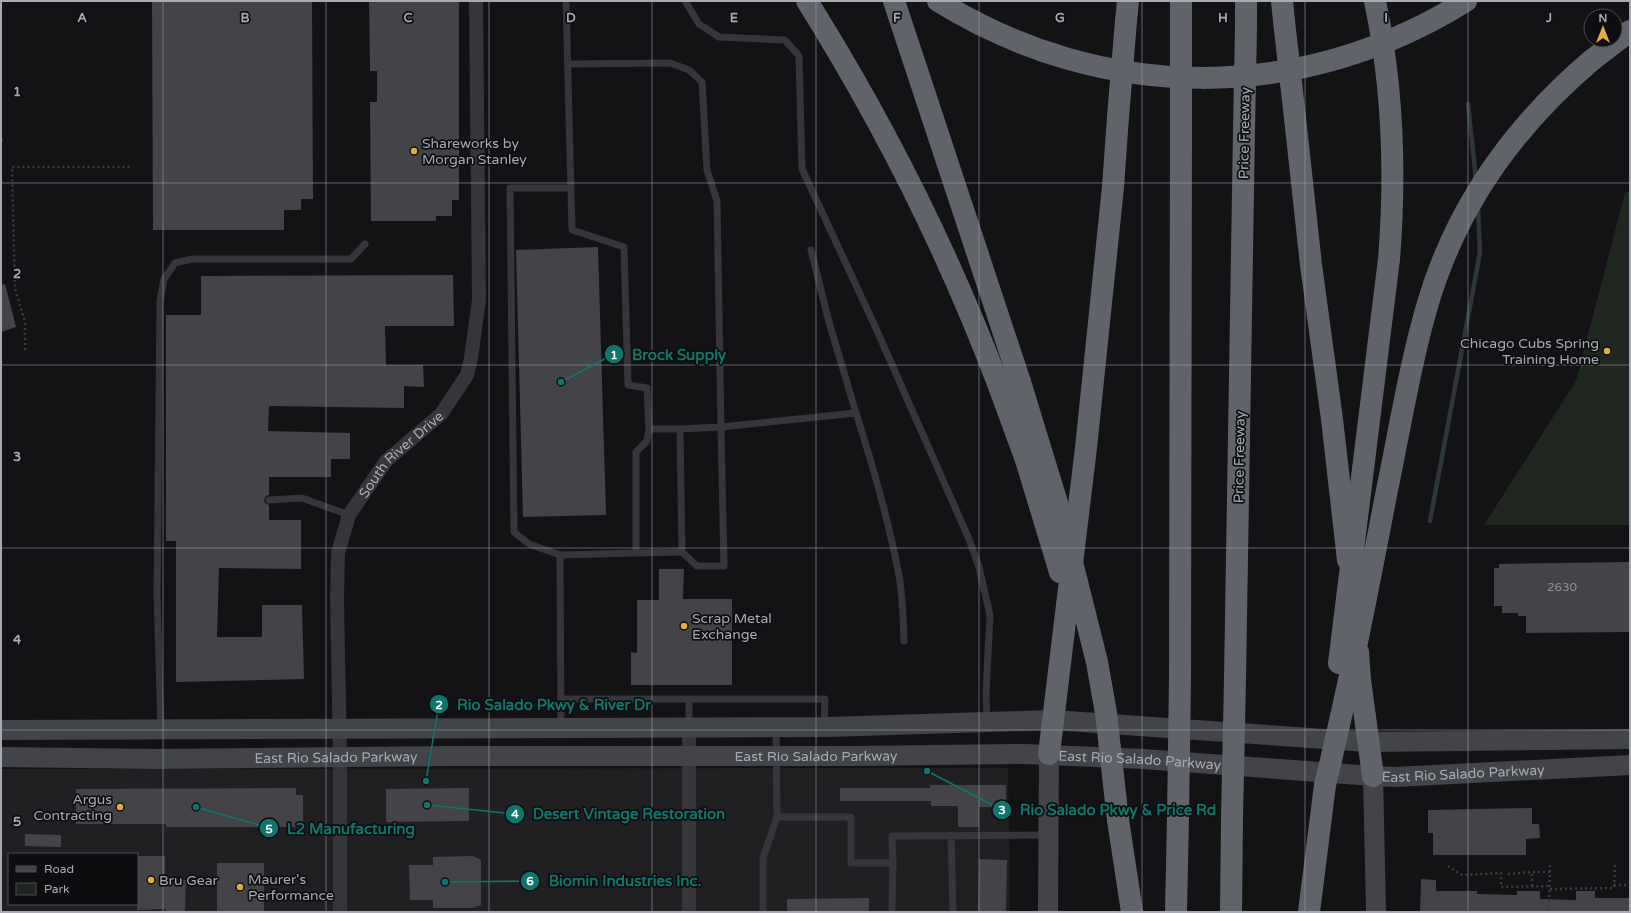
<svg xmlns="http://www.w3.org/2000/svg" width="1631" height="913" font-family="'Varela Round',sans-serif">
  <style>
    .built { fill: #202022; fill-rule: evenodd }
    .green { fill: #202721 }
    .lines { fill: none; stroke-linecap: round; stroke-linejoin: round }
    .stream { stroke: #2e363c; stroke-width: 4.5 }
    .building { fill: #434348 }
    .path { stroke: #3b3c40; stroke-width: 2.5; stroke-dasharray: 2 3; stroke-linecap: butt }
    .lane { stroke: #35353a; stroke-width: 7 }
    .street { stroke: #35353a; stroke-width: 14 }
    .secondary { stroke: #434449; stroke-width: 20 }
    .highway { stroke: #61636a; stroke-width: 22 }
    .highway-bridge { stroke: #61636a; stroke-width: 22 }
    .grid { fill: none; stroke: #a6aab4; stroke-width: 1; stroke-opacity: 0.55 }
    .poi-dot { fill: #e1af3f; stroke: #0e0e10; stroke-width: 1.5 }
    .labels { text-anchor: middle; stroke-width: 3.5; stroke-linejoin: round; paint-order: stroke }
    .number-label { font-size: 12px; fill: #8d9099 }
    .street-label { font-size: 14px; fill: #a6aab4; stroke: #0e0e10 }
    .poi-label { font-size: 14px; fill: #a6aab4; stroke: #0e0e10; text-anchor: start }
    .grid-label { font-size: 13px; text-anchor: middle; font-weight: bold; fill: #a6aab4; stroke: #0e0e10; stroke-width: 3.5; stroke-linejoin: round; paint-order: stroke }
    .leader { fill: none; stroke: #0f766e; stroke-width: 1.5 }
    .callout-dot { fill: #0f766e; stroke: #0e0e10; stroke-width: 1.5 }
    .mark-label { font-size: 12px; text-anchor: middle; font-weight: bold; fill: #fff }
    .callout-label { font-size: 15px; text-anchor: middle; font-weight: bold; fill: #0f766e; stroke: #0e0e10; stroke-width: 3.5; stroke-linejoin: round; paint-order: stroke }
  </style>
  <rect width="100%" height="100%" fill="#131315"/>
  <path class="built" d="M1008,768l2,144h-1009v-143zM9,854h128v50h-128z"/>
  <path class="green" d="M1630,191v334h-146l92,-144 49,-188z"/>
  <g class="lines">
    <path class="stream" d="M1468,104l8,76
      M1430,521l47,-252 3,-17 -2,-44"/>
  </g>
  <path class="building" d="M152,1h160l1,198h-12v11h-17v20h-131z
    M369,1h90v199h-7v16h-16v5h-65l-1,-119h7v-31h-7z
    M598,247l8,268 -83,2 -7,-267z
    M453,275l1,51h-69l1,39h37l1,22 -20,-1v22l-135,-2 -1,25 82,2v26h-19v18h-62v18l-3,1 -2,4 1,3 4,2v15h32v49l-82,-1 -2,69h45v-32h40l2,74 -128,3v-141h-10v-226h35v-39z
    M5,284l11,43 -15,5v-47z
    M1630,562v70l-104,1v-17h-8v-3h-16v-7h-8v-38h5v-4z
    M659,569h25l-1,30h49v86h-101v-33l6,1v-53h22z
    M930,785h76v22h-27v20h-21v-21h-27v-5h-91v-13h90z
    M296,788v7h7v32h-137v-3h-90v-35z
    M469,788v33l-83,1v-33z
    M1532,808v16h7l1,14 -14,1v16h-93v-22h-5v-23z
    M25,834l36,1v12l-36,-1z
    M137,856h28v24h21l-1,32h-19v-3l-29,1z
    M473,856l8,4v45l-9,3h-39v-8h-23l-1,-35h24v-8z
    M979,859l28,1 -1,52h-28z
    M217,863h47v49h-47z
    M1421,879l15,1v11h41v3l40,1v-4h23v8l36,1v-9h19v7h35v14h-210z
    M869,898v14h-82v-13z"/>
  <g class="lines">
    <path class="path" d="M1,140l4,-1
      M25,350v-28l-10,-33 -3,-122h120
      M1448,866l14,9 39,-2v14l49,-1
      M1508,874l24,-2
      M1614,885h16
      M1532,886v-14h18
      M1550,889l64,-1 1,-24
      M1549,912l1,-48"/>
    <path class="lane" d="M685,1l14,23 20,13 66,3 14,16 3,113 72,155 95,215 10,28 11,48 -4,78 1,27
      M568,64l102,-1 19,7 13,12 5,88 10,31 4,226 135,-14c17,53 33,108 43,163 4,21 4,43 5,65
      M811,250l18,72 27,91
      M680,429l41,-2 3,139h-27l-15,-14
      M269,500l33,-2 47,17
      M636,553l46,-1 -2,-123h-31
      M560,555l-31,-11 -15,-12 -4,-344h61
      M561,699h264l-1,28
      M689,699v28
      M561,727l-1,-172 76,-2v-101l11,-11 2,-12 -2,-41 -19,-3 -4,-138 -52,-17 -6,-229
      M161,729l-4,-134 3,-294 4,-22 11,-16 17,-4h159l14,-15
      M776,729l1,88h74v46h42l-1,-27 156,-1
      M951,835l2,77
      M763,912v-54l14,-41
      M892,912l1,-49"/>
    <g class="street">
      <path id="s1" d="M340,912v-155l-3,-158 1,-46 11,-38 37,-54 55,-47 26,-39 4,-17 8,-58 -3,-299"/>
      <path d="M689,912v-185"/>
    </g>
    <g class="secondary">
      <path d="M1,730l827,-3 225,-7 315,22 262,-3"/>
      <path id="s2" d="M1,757l156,2 295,-3h401l172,-2 118,5 230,17 23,1 234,-12"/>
      <path d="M1373,776l3,136"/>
      <path d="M1048,912l1,-158"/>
    </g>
    <path class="highway" d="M807,1c77,123 142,252 193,388
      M894,1l126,381
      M938,1c165,102 363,103 528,0
      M1282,1l2,20
      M1126,21l2,-20
      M1181,25v-24
      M1246,26v-25
      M1592,60l38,-29
      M1295,118l16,147 21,154 16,141
      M1358,652l2,28 13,96
      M1180,678l1,-550
      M1235,679l9,-548
      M1049,754l37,-306 27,-261 5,-70
      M1118,820l14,92
      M1176,912l2,-95
      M1231,912l1,-93
      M1309,912l16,-127"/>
    <path class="highway-bridge" d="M1284,21l11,97
      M1118,117l8,-96
      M1181,128v-103
      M1244,131l2,-105
      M1020,382l38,124 39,156 9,51 12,107
      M1000,389l26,71 34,112
      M1339,663l50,-404c7,-87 4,-172 -14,-258
      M1325,785c24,-98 43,-196 62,-295 13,-62 23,-126 41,-187 29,-98 86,-177 164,-243
      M1178,817l2,-139
      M1232,819l3,-140"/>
  </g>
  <path class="grid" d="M163,1v911M326,1v911M489,1v911M652,1v911M816,1v911M979,1v911M1142,1v911M1305,1v911M1468,1v911M1,183h1629M1,365h1629M1,548h1629M1,730h1629"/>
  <g class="poi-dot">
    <circle cx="414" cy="151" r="4"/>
    <circle cx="1607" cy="351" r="4"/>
    <circle cx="684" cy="626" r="4"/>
    <circle cx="120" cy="807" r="4"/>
    <circle cx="151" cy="880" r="4"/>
    <circle cx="240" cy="887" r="4"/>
  </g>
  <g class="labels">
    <g class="number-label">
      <text x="1562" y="591">2630</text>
    </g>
    <g class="street-label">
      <text transform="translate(1244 133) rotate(-89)" y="5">Price Freeway</text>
      <text dy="5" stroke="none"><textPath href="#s1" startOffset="479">South River Drive</textPath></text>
      <text transform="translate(1239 457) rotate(-89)" y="5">Price Freeway</text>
      <text dy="5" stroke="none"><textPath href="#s2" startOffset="815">East Rio Salado Parkway</textPath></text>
      <text dy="5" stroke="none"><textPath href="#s2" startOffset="335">East Rio Salado Parkway</textPath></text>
      <text dy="5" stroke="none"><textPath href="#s2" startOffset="1139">East Rio Salado Parkway</textPath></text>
      <text dy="5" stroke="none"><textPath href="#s2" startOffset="1463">East Rio Salado Parkway</textPath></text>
    </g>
    <g class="poi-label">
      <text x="422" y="148">Shareworks by<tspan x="422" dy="16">Morgan Stanley</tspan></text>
      <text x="1599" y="348" text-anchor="end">Chicago Cubs Spring<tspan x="1599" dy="16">Training Home</tspan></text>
      <text x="692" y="623">Scrap Metal<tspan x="692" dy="16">Exchange</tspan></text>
      <text x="112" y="804" text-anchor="end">Argus<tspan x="112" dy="16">Contracting</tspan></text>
      <text x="248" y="884">Maurer's<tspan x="248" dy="16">Performance</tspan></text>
      <text x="159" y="885">Bru Gear</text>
    </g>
  </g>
  <g class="grid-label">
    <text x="82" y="22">A</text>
    <text x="245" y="22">B</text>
    <text x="408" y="22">C</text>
    <text x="571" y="22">D</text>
    <text x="734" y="22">E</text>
    <text x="897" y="22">F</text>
    <text x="1060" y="22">G</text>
    <text x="1223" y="22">H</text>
    <text x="1386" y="22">I</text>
    <text x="1549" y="22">J</text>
    <text x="17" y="96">1</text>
    <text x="17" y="278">2</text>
    <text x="17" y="461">3</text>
    <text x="17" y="644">4</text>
    <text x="17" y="826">5</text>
  </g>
  <path class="leader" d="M561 382L614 354M426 781L439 704M927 771L1002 810M427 805L515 814M196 807L269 828M445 882L530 881"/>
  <g class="callout-dot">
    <circle cx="561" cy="382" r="4"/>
    <circle cx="426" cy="781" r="4"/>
    <circle cx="927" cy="771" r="4"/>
    <circle cx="427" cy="805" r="4"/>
    <circle cx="196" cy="807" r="4"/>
    <circle cx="445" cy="882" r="4"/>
    <circle cx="614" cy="354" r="10"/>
    <circle cx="439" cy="704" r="10"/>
    <circle cx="1002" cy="810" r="10"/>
    <circle cx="515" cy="814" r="10"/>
    <circle cx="269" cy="828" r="10"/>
    <circle cx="530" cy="881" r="10"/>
  </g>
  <g class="mark-label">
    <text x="614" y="359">1</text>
    <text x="439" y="709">2</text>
    <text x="1002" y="814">3</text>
    <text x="515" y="818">4</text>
    <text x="269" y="833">5</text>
    <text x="530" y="885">6</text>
  </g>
  <g class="callout-label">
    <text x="679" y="360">Brock Supply</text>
    <text x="554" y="710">Rio Salado Pkwy &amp; River Dr</text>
    <text x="1118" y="815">Rio Salado Pkwy &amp; Price Rd</text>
    <text x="629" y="819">Desert Vintage Restoration</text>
    <text x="351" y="834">L2 Manufacturing</text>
    <text x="625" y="886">Biomin Industries Inc.</text>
  </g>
  <rect width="1631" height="913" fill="none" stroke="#a6aab4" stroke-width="4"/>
  <rect x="8" y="853" width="130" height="52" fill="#0e0e10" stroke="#4b4c52"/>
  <rect x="16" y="866" width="20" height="6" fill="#434449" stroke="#4b4c52"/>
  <text x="44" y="873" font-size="12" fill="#a6aab4">Road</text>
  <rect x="16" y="883" width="20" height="12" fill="#202721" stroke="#4b4c52"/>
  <text x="44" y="893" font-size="12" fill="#a6aab4">Park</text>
  <g transform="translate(1603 28)"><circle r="19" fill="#0e0e10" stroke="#4b4c52"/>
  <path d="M0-3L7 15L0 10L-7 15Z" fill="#e1af3f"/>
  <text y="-6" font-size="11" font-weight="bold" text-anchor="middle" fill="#a6aab4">N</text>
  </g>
</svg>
